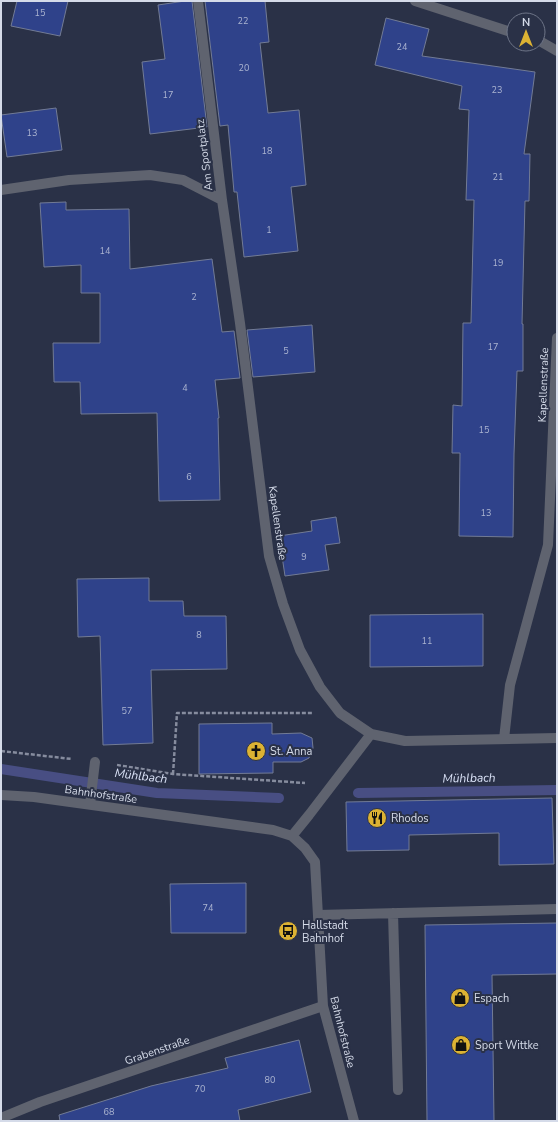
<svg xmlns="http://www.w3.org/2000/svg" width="558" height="1122" font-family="'Nunito Sans',sans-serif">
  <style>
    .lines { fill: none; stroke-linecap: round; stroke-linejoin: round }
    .stream { stroke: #484e83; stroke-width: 10 }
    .building { fill: #2f428a; stroke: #727b95 }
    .path { stroke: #868c9e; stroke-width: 2.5; stroke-dasharray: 4 2; stroke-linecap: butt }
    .lane { stroke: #5f636f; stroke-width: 10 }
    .street { stroke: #5f636f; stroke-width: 10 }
    .labels { text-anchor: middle; stroke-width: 4; stroke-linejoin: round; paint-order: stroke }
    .number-label { font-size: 9px; fill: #acb5d1 }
    .street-label { font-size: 11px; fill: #d5dbe9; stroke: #2a3147 }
    .poi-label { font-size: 11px; fill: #d5dbe9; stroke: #2a3147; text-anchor: start }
    .water-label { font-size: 12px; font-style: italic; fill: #dae2f7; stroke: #2a3147 }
  </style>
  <rect width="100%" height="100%" fill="#2a3147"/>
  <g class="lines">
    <path class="stream" d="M1,769l156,24 122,5
      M358,793l199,-3"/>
  </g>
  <path class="building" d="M17,1h51l-8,35 -49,-10z
    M185,1h7l15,126 -57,7 -8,-72 23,-3 -7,-54z
    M205,1h60l4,41 -9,1 8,70 31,-3 7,75 -15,2 7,64 -54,6 -7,-65h-3l-6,-67 -8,1z
    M386,18l43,11 -7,27 113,16 -11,82h6l-1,47h-4l-3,123h1v47h-6l-3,83 -1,83 -54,-1 1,-83h-8l1,-48 9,1 1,-83h8l3,-123h-8l3,-90 -10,-1 3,-23 -87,-21z
    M56,108l6,42 -55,7 -6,-42z
    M66,202v8l63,-1 1,60 82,-10 10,73 12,-1 6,47 -25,2 4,38h-1l2,82 -61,1 -2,-88 -76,1 -1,-32h-26l-1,-39h47v-50h-19v-28l-37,2 -4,-64z
    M312,325l3,47 -62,5 -6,-47z
    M336,517l4,26 -15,2 4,25 -44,6 -6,-40 33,-5 -1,-10z
    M149,578v23h34l1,15h42l1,53 -76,1 2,73 -50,2 -3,-109 -22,1 -1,-58z
    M483,614v52l-113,1v-52z
    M272,723v11l29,-1 11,5 1,10 -4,10 -8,4h-28v11l-74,1v-50z
    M552,798l2,66 -55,1v-32l-90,2v15l-62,1 -1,-49z
    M246,883v50h-75l-1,-49z
    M557,923v51l-65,1 2,146h-67l-2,-196z
    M299,1040l12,52 -73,18 2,11h-180l-1,-6 92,-29 77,-18 -3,-10z"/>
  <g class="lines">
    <path class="path" d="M1,751l71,8
      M117,765l56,9 132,9
      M173,774l4,-61h135"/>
    <path class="lane" d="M90,804l5,-42
      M393,913l5,177
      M318,915l239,-6"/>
    <path class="street" d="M198,1l24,199 18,123 29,233 14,48 17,46 20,37 20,26 31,21 34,7 152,-3
      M415,1l99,32
      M538,40l19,11
      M1,190l68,-10 81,-5 33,5 39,20
      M504,739l6,-54 38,-140 9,-207
      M1,795l33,2 239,33 19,6 13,12 10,14 8,144 31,115
      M292,836l17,-21 62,-81
      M1,1118l39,-16 283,-96"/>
  </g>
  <defs>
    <symbol id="church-disc" viewBox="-11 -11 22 22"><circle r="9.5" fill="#dcb233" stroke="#2a3147"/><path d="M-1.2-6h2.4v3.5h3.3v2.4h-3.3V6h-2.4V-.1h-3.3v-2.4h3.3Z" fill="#111"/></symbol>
    <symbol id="restaurant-disc" viewBox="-11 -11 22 22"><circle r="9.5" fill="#dcb233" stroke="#2a3147"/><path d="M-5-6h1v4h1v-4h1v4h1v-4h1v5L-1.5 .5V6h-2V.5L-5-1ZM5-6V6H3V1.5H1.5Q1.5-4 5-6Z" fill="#111"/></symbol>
    <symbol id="bus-disc" viewBox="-11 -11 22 22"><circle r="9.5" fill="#dcb233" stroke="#2a3147"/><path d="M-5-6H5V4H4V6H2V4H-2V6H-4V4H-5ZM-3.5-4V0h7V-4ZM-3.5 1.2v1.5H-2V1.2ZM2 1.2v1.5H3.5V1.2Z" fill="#111"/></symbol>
    <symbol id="shop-disc" viewBox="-11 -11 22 22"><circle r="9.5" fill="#dcb233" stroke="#2a3147"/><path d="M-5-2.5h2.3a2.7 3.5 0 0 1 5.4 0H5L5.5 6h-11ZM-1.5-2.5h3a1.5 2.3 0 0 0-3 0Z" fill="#111"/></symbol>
  </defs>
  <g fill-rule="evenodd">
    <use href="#church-disc" x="245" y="740" width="22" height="22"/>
    <use href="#restaurant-disc" x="366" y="807" width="22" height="22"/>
    <use href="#bus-disc" x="277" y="920" width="22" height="22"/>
    <use href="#shop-disc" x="449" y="987" width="22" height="22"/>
    <use href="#shop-disc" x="450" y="1034" width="22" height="22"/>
  </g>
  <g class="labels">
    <g class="number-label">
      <text x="40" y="16">15</text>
      <text x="243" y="24">22</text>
      <text x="402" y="50">24</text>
      <text x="244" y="71">20</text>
      <text x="497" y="93">23</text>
      <text x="168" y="98">17</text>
      <text x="32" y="136">13</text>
      <text x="267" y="154">18</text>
      <text x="498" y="180">21</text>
      <text x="269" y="233">1</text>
      <text x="105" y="254">14</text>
      <text x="498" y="266">19</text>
      <text x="194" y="300">2</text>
      <text x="493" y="350">17</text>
      <text x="286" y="354">5</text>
      <text x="185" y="391">4</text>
      <text x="484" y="433">15</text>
      <text x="189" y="480">6</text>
      <text x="486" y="516">13</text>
      <text x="304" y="560">9</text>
      <text x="199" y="638">8</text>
      <text x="427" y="644">11</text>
      <text x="127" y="714">57</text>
      <text x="208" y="911">74</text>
      <text x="270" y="1083">80</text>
      <text x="200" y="1092">70</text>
      <text x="109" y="1115">68</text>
    </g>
    <g class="street-label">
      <text transform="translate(204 155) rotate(-97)" y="4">Am Sportplatz</text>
      <text transform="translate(543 385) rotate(-88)" y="4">Kapellenstraße</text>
      <text transform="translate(278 523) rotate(82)" y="4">Kapellenstraße</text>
      <text transform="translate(101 794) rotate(8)" y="4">Bahnhofstraße</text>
      <text transform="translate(343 1032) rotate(76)" y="4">Bahnhofstraße</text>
      <text transform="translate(157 1050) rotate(-19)" y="4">Grabenstraße</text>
    </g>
    <g class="poi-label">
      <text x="270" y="755">St. Anna</text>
      <text x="391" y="822">Rhodos</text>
      <text x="302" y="929">Hallstadt<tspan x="302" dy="13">Bahnhof</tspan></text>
      <text x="474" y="1002">Espach</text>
      <text x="475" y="1049">Sport Wittke</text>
    </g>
    <g class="water-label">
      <text transform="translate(141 776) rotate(7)" y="4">Mühlbach</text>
      <text transform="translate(469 778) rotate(-1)" y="4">Mühlbach</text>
    </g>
  </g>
  <rect width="558" height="1122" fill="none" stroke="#d5dbe9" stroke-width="4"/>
  <g transform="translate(526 32)"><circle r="19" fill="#2a3147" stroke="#6e7588"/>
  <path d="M0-3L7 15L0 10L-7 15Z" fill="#dcb233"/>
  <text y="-6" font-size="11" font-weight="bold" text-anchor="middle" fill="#d5dbe9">N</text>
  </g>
</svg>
